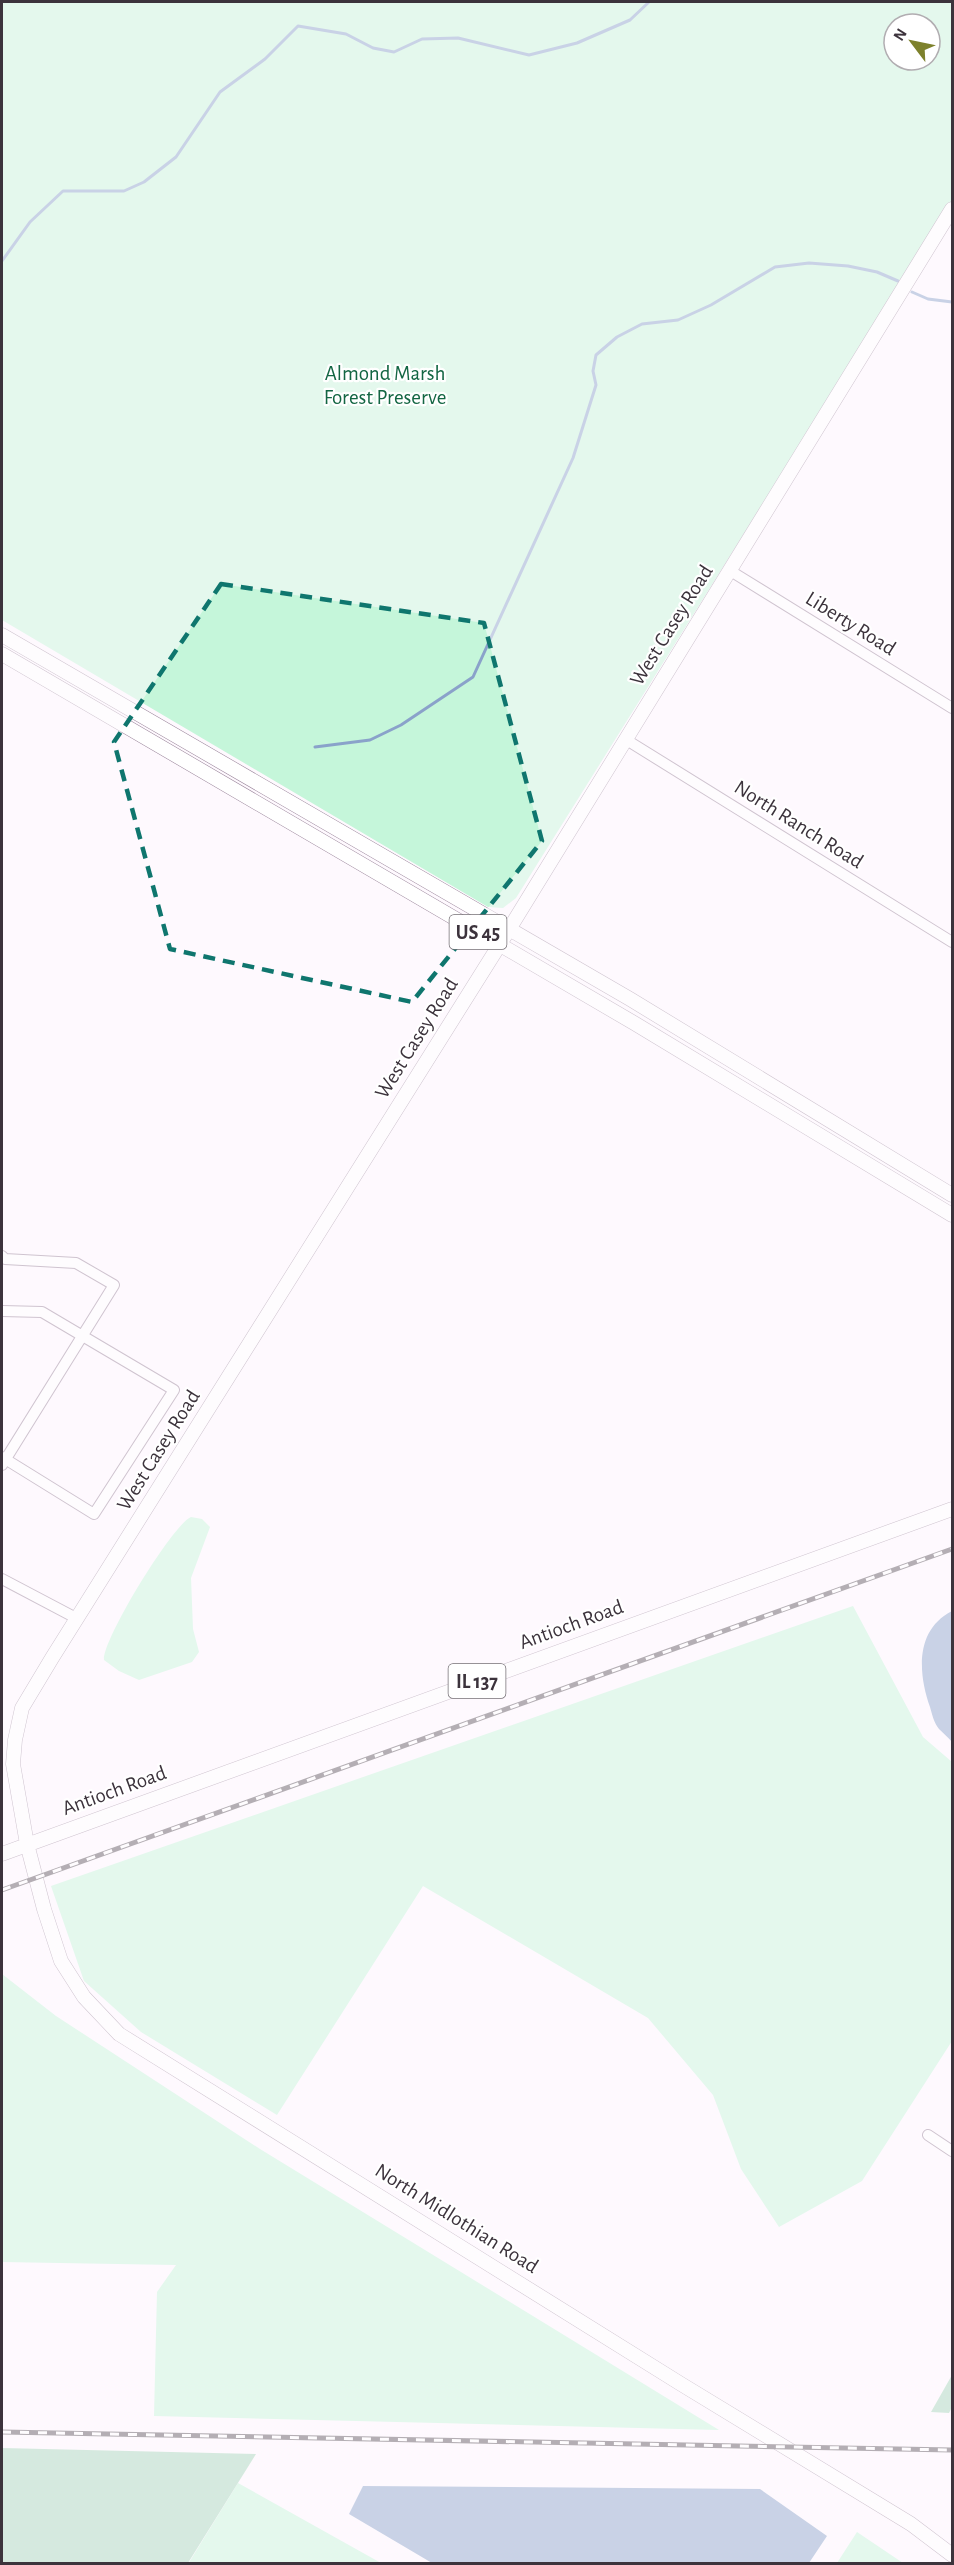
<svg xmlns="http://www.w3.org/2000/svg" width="954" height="2565" font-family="'Alegreya Sans',sans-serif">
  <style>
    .green { fill: #c5f6da; fill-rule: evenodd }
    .forest { fill: #a5d6ba }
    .water { fill: #8aa2ca }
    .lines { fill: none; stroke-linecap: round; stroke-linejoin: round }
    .stream { stroke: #8aa2ca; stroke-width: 3 }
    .minor-casing { stroke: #988399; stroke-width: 12 }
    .major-casing { stroke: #988399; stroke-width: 15 }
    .minor { stroke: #fff; stroke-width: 10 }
    .major { stroke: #fff; stroke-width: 14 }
    .rail-casing { stroke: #5b535b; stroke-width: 5 }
    .rail { stroke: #fff; stroke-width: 3; stroke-dasharray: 9; stroke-linecap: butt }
    .marked { fill: none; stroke: #0f766e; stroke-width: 4.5; stroke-dasharray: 12 8; stroke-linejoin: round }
    .labels { text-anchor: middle; stroke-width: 4.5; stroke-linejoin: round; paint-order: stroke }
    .shield { fill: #fff; stroke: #767076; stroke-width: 1.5 }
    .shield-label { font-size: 20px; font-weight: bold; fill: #3c333c }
    .park-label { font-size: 21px; fill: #136643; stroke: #fff }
    .street-label { font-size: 21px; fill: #3c333c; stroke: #fff }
  </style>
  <rect width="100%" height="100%" fill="#fef9fe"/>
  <path class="green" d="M2,2h950v199l-436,697 -13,10 -15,-1 -486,-287zM894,24h36v36h-36z
    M191,1517l11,2 8,8 -19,51 2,51 6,23 -7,10 -53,18 -20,-9 -15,-11c-2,-20 69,-136 87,-143z
    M853,1606l70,131 29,25v279l-90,140 -83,46 -38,-58 -28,-74 -65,-77 -225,-132 -146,229 -136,-83 -57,-51 -33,-95z
    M2,1974l54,42 204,133 459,281 -565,-14 3,-124 19,-27 -174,-3z
    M238,2483l143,80 -193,1z
    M857,2532l46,31h-66z"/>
  <path class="forest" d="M952,2375v32l-3,6 -18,-1z
    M2,2448l254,6 -68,109 -186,1z"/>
  <path class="water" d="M952,1611v131c-4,-5 -9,-9 -13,-13 -5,-6 -7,-15 -9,-22 -12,-34 -15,-77 22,-96z
    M363,2486l397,3 67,47 -18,27h-377l-83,-49z"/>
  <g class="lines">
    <path class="stream" d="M2,261l28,-39 33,-31h61l20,-9 32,-25 44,-65 45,-33 33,-33 48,8 27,14 21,4 28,-13 36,-1 71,17 48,-12 53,-23 19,-18
      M912,292l16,7 24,3
      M315,747l55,-7 31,-15 72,-48 100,-219 23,-73 -3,-14 3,-16 21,-18 25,-13 36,-4 33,-15 64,-38 34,-4 39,3 29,6 21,9"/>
    <defs>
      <path id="minor" d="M729,570l223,138
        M625,739l327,203
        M2,1256l3,3 71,4 38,22 -112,180
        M2,1311l40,1 132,78 -80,124 -92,-57
        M2,1579l74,39
        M928,2135l24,16"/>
      <path id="major" d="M952,209l-452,735 -448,714 -30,50 -7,32 -2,24 14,80 17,65 17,52 23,36 35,37 562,350 230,140 41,31
        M2,635l628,364 322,196
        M2,654l632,369 318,192
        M2,1854l950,-345"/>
    </defs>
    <use href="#minor" class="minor-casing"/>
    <use href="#major" class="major-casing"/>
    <use href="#minor" class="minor"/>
    <use href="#major" class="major"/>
    <defs>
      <path id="rail" d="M2,1890l950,-341
        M2,2432l950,18"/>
    </defs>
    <use href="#rail" class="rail-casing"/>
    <use href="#rail" class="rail"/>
  </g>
  <path d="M0 0H954V2565H0ZM221,584l263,39 58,218 -130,161 -242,-53 -56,-207z" fill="#fef9fe" fill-opacity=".55" fill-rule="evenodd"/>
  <path class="marked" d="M221,584l263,39 58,218 -130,161 -242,-53 -56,-207z"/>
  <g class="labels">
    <g class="shield">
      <rect x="449.5" y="915" width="57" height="34" rx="4.5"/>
      <rect x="448.5" y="1664" width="57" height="34" rx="4.5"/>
    </g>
    <g class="shield-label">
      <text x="478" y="939">US 45</text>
      <text x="477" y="1688">IL 137</text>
    </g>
    <g class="park-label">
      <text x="385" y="380">Almond Marsh<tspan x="385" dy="24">Forest Preserve</tspan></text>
    </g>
    <g class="street-label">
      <text transform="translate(851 623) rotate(32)" y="7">Liberty Road</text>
      <text transform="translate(671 625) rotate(-58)" y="7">West Casey Road</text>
      <text transform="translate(799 824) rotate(32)" y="7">North Ranch Road</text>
      <text transform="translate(416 1038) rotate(-58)" y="7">West Casey Road</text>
      <text transform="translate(158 1450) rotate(-58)" y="7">West Casey Road</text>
      <text transform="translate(571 1624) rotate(-20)" y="7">Antioch Road</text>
      <text transform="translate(114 1790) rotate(-20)" y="7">Antioch Road</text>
      <text transform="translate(457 2218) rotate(32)" y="7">North Midlothian Road</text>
    </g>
  </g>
  <rect width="954" height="2565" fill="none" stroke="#3c333c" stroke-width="6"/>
  <g transform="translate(912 42) rotate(302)"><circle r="28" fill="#ffffff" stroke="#b1adb1" stroke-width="1.5"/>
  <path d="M0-4.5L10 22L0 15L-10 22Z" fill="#7d812c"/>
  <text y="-9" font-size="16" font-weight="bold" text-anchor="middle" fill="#3c333c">N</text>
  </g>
</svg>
